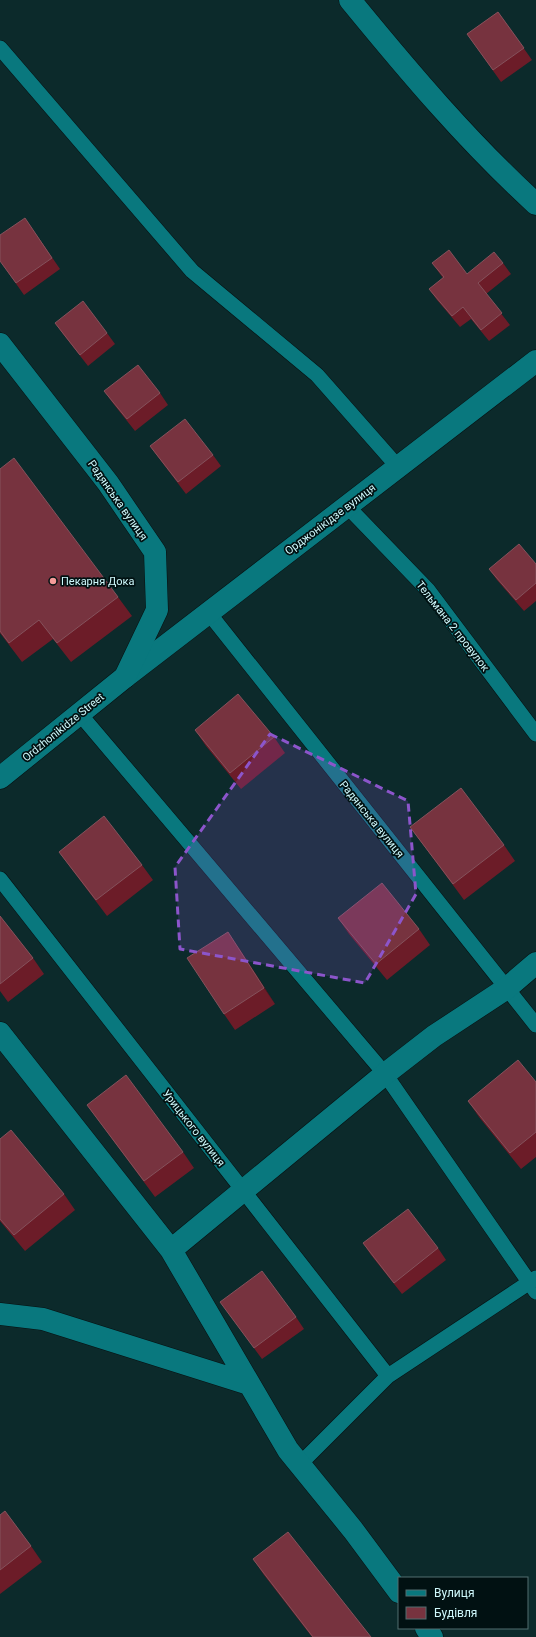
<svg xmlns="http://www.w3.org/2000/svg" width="536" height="1637" font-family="Roboto,sans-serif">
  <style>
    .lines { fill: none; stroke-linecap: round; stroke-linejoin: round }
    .service-casing { stroke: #051011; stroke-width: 16 }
    .minor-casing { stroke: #051011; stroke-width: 23 }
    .tertiary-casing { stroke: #051011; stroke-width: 23 }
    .service { stroke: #09787e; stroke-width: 15 }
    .minor { stroke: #09787e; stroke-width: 22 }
    .tertiary { stroke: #09787e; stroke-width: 22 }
    .wall { fill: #6c1c28 }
    .shaded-wall { fill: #411720 }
    .building { fill: #77333f; stroke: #85525c }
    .marked { fill: #8c55cb; fill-opacity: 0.2; stroke: #8c55cb; stroke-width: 3; stroke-dasharray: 8 5; stroke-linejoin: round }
    .poi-dot { fill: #f59b99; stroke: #011112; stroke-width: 1.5 }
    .labels { text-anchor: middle; stroke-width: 3.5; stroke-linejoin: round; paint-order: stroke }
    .street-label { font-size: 11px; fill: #cff9fc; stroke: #011112 }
    .poi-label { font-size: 11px; fill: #cff9fc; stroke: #011112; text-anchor: start }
  </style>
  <rect width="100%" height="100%" fill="#0c2a2b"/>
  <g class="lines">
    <defs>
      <path id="service" d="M0,48l192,223 125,104 81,92
        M347,506l81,84 108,144
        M208,612l328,413
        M79,713l306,361 151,218
        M0,879l388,497
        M300,1464l88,-88 148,-98"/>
      <path id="minor" d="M350,0c59,72 118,142 186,204
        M125,677l411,-316
        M0,1033l171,217 117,200 65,80 46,62
        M171,1250l214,-176 49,-38 73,-48 29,-25
        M0,1314l43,5 206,65
        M426,1628l6,9"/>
      <path id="tertiary" d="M0,344l108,139 47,69 2,58 -32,67 -125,101"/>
    </defs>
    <use href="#service" class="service-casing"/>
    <use href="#minor" class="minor-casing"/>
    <use href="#tertiary" class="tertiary-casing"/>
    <use href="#service" class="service"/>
    <use href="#minor" class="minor"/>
    <use href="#tertiary" class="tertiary"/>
  </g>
  <path class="wall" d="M498,12l34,48 -31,22 -34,-48z
    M25,218l35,51 -36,26 -24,-34z
    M432,263l35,11 36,-11 8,11 -25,20 24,31 -21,16 -18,-22 -11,8 -23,-27 -8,-11 14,-11z
    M55,323l52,10 8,11 -27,22 -25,-32z
    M104,391l56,2 8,12 -33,26 -23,-29z
    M150,446l63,9 8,11 -35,28 -28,-37z
    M0,469l118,128 14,19 -61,46 -18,-23 -31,23 -22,-29z
    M536,564v37l-12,10 -27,-31 -8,-11z
    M195,730l79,7 11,16 -44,36 -35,-43z
    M410,827l94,18 11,16 -51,39z
    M59,852l83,13 11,15 -46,36 -37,-49z
    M0,916l33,42 11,16 -36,28 -8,-11z
    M338,918l81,11 11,16 -43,35 -38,-46z
    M239,948l36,56 -40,26 -11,-16z
    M536,1082v75l-15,12 -42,-52 -11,-16z
    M87,1105l96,47 11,16 -39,29z
    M0,1139l64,55 11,16 -50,41 -25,-30z
    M363,1243l75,5 8,12 -44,34 -31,-39z
    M220,1302l76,15 8,12 -42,30z
    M0,1515l31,31 11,16 -42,32z
    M253,1559l118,78h-59l-48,-62z"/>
  <path class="shaded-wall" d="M228,932l11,16 36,56 -11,-16z"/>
  <path class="building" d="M498,12l26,36 -31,22 -26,-36z
    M25,218l27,40 -36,25 -16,-22v-26z
    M449,250l18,24 27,-22 9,11 -25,20 24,30 -21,17 -18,-23 -11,9 -23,-27 15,-12 -12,-14z
    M83,301l24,32 -27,22 -25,-32z
    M138,365l22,28 -33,26 -23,-28z
    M185,419l28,36 -35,27 -28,-36z
    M14,458l104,139 -61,46 -18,-23 -30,23 -9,-12v-162z
    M519,544l17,20v19l-20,17 -27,-31z
    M238,694l36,43 -44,36 -35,-43z
    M461,788l43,57 -51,39 -43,-57z
    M104,816l38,49 -46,35 -37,-48z
    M382,883l37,46 -43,35 -38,-46z
    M0,916l33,42 -33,26z
    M228,932l36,56 -40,26 -37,-56z
    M518,1060l18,22v50l-26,21 -42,-52z
    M126,1075l57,77 -39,29 -57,-76z
    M11,1130l53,64 -50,41 -14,-16v-80z
    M408,1209l30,39 -44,35 -31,-40z
    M262,1271l34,46 -42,31 -34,-46z
    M5,1511l26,35 -31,24v-55z
    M288,1532l83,105h-58l-60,-78z"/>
  <path class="marked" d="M270,734l138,67 8,93 -51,89 -185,-34 -5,-82z"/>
  <circle class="poi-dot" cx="53" cy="581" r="4"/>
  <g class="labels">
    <g class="street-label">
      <text transform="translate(118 500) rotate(55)" y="4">Радянська вулиця</text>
      <text transform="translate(330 519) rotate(-37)" y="4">Орджонікідзе вулиця</text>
      <text transform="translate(453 626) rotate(52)" y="4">Тельмана 2 провулок</text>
      <text transform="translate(63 727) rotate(-39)" y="4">Ordzhonikidze Street</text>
      <text transform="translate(372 819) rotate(51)" y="4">Радянська вулиця</text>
      <text transform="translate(194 1128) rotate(52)" y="4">Урицького вулиця</text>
    </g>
    <g class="poi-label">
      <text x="61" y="585">Пекарня Дока</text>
    </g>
  </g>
  <rect x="398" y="1577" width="130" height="52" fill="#011112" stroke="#536e70"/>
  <rect x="406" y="1590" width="20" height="6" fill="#09787e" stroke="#536e70"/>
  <text x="434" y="1597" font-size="12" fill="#cff9fc">Вулиця</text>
  <rect x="406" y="1607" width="20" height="12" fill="#77333f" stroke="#536e70"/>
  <text x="434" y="1617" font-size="12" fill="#cff9fc">Будівля</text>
</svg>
